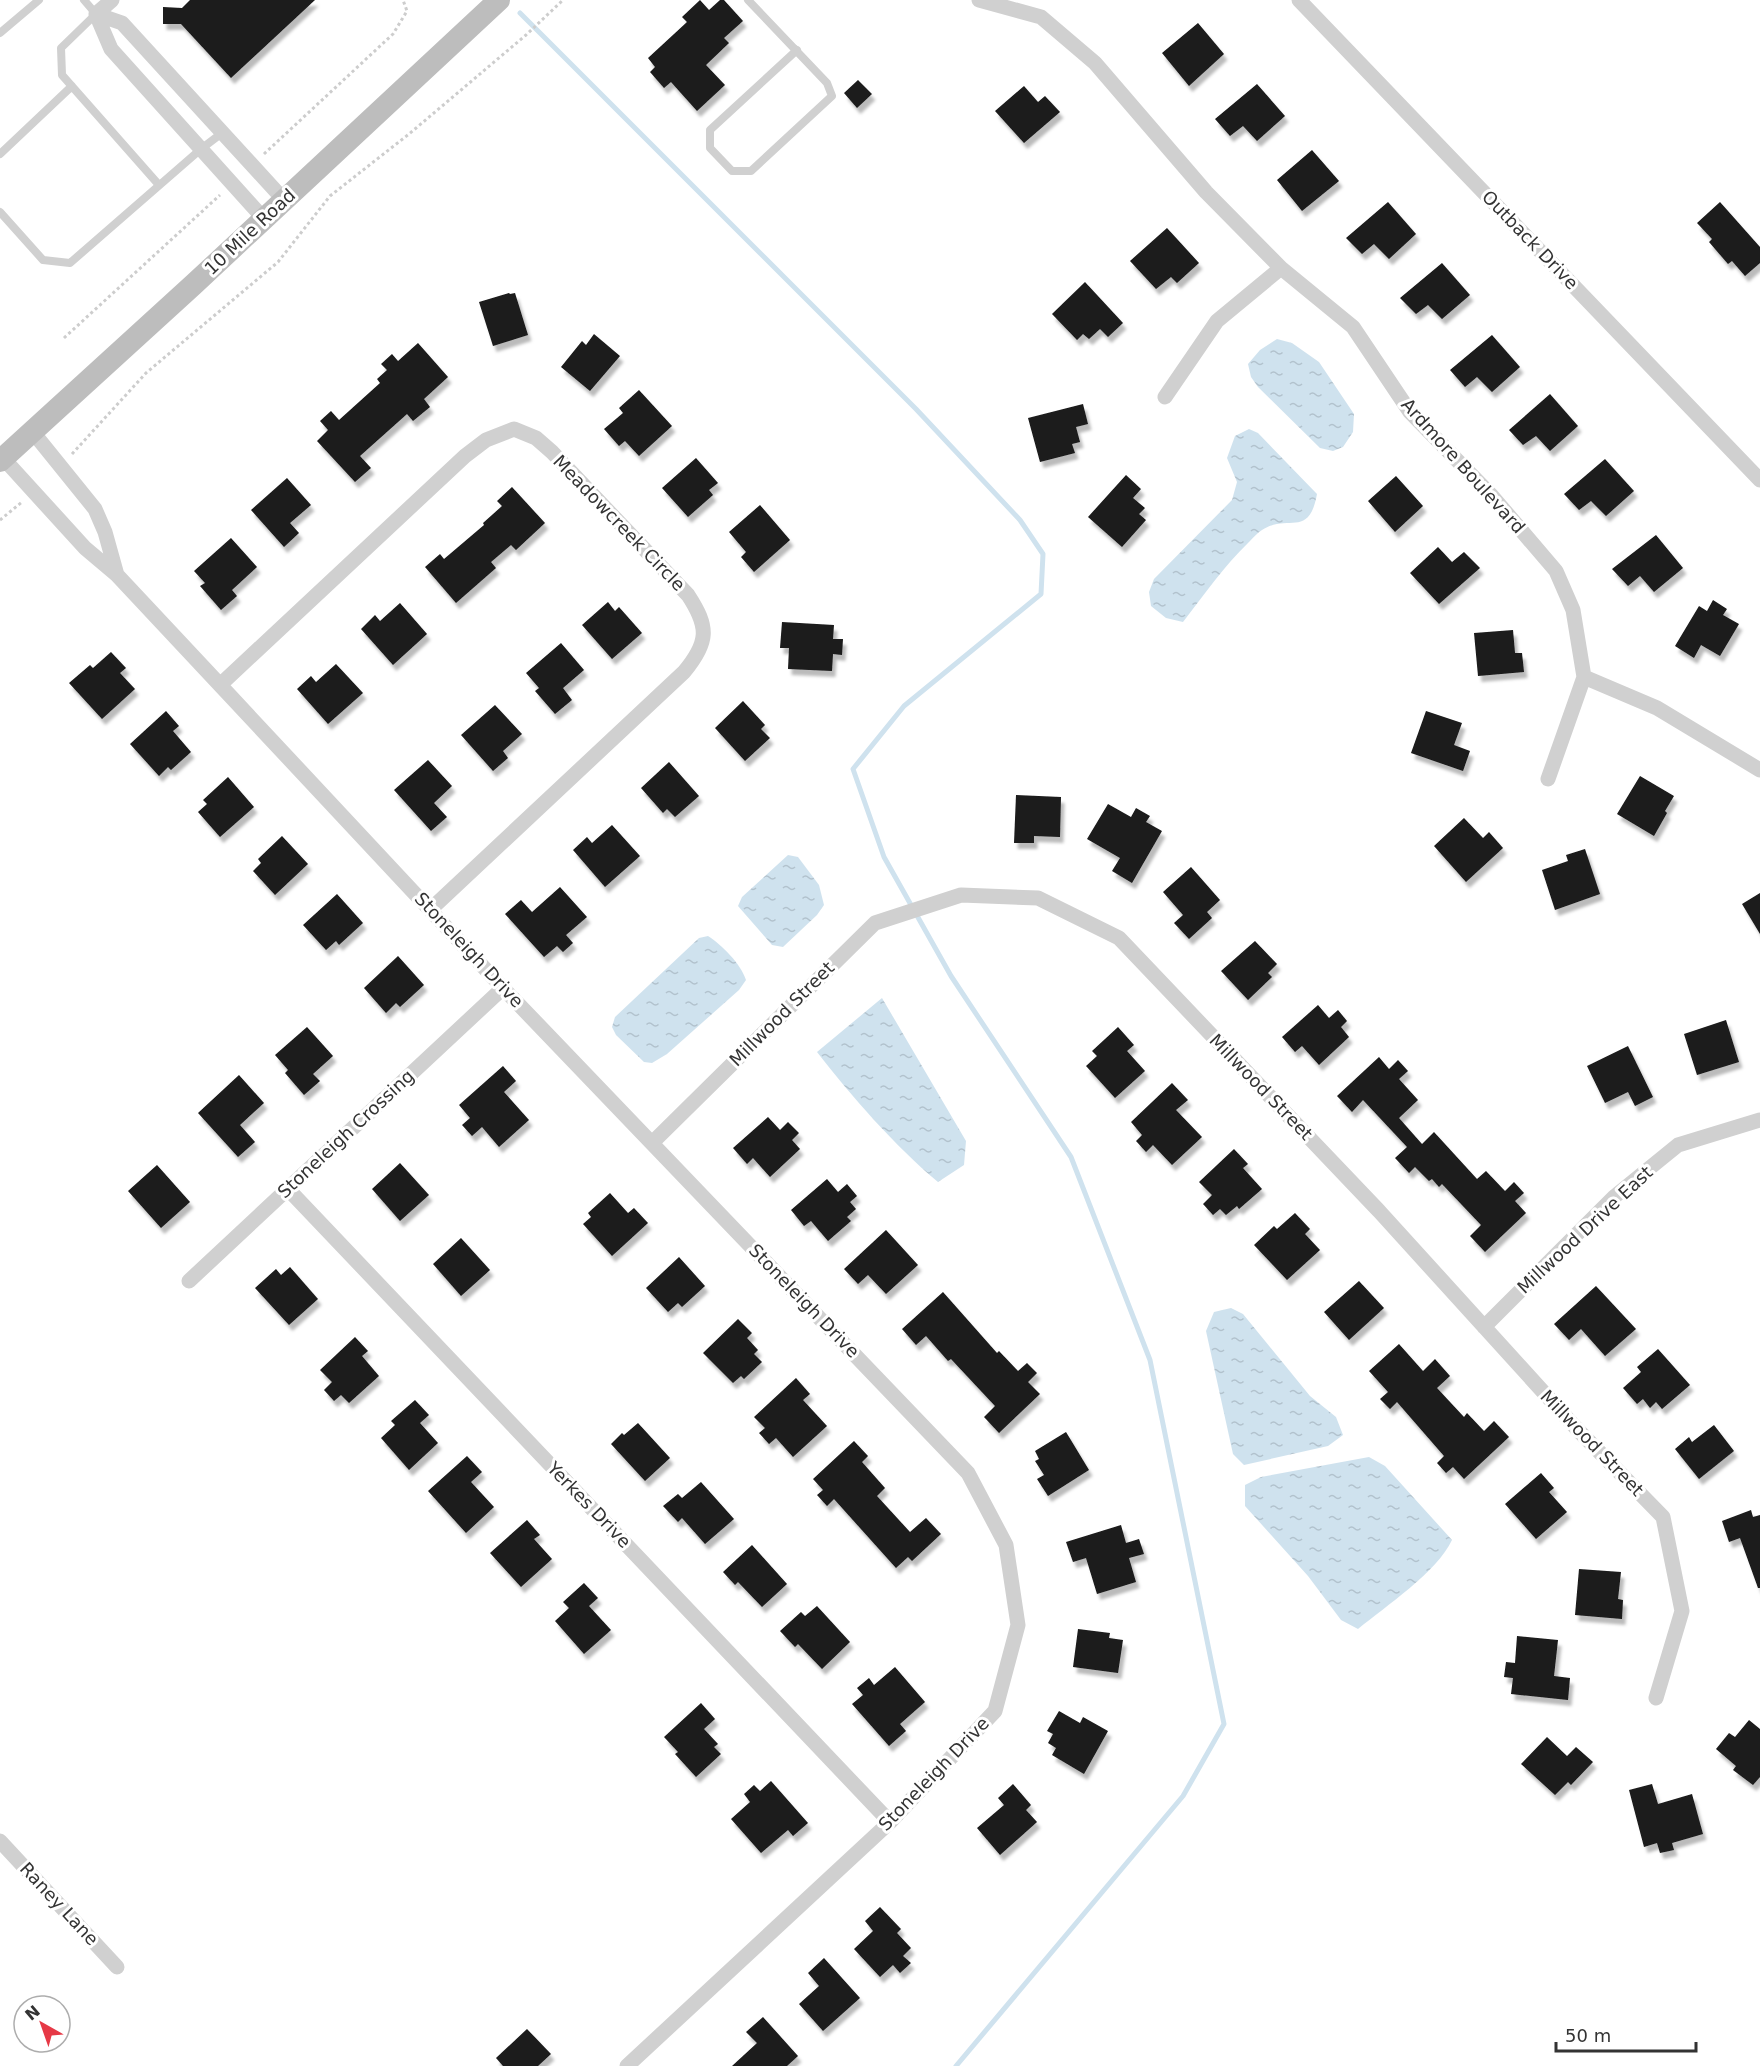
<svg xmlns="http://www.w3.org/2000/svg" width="1760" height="2066" font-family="'DejaVu Sans',sans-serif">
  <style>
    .water { fill: url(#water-ripples) }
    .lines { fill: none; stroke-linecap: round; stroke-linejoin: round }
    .stream { stroke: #cfe2ee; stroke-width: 5 }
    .building { fill: #1a1a1a; filter: url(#shadow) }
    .path { stroke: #cdcdcd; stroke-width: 3; stroke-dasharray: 3 3; stroke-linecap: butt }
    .lane { stroke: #d0d0d0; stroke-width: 8 }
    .street { stroke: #d0d0d0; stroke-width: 15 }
    .secondary { stroke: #bdbdbd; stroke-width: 22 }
    .labels { text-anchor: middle; stroke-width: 6; stroke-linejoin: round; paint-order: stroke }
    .street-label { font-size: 18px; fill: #333; stroke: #fff }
  </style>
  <defs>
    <pattern id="water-ripples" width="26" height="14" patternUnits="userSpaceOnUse" patternTransform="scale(1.5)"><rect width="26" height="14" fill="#cfe2ee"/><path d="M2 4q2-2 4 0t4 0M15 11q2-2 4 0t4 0" fill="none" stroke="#b2c2cd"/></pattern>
    <filter id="shadow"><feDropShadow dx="3.5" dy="6" stdDeviation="1.5" flood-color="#0004"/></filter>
  </defs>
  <rect width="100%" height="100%" fill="#fff"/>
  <path class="water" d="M1277,339l15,4 27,19 35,52 -1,18 -10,15 -10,4 -13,-3 -62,-61 -7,-10 -3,-13 12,-14z
    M1249,429l9,4 59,61c-8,45 -29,19 -55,36 -5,3 -10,9 -14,13 -24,23 -44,52 -65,79l-17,-4 -15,-12 -2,-14 5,-13 78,-79 5,-18 -10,-24 8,-22z
    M788,855l10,2 21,28 5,20 -7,10 -34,32 -11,-2 -34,-39 4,-9z
    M708,936c14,9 33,28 38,44l-7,10 -72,64 -15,9 -8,-1 -28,-27 -4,-8 3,-10 84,-79z
    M882,998l84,143 -2,24 -26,17c-42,-35 -87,-86 -121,-130z
    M1231,1308l12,6 67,82 26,21 7,18 -15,11 -84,19 -11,-11 -27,-123 8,-19z
    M1369,1457l16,9 67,74c-15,32 -66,66 -94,89l-17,-9 -33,-44 -63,-70v-21l16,-8z"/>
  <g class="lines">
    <path class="stream" d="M520,13l396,396 104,111 23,34 -2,40 -137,112 -51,63 31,88 67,119 120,181 79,203 74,364 -41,72 -227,270"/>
  </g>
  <path class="building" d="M190,0h125l-84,78 -50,-54h-18v-17l19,1z
    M700,0l9,10 11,-10h4l19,21 -19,17 5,5 -23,22 19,20 -28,26 -26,-29 -7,6 -14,-16 5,-5 -7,-9 39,-36 -5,-5z
    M1198,23l26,31 -35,32 -27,-33z
    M858,80l14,14 -15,14 -13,-15z
    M1257,84l28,32 -28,25 -14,-15 -13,10 -15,-17z
    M1024,86l14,16 7,-6 15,16 -36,31 -29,-32z
    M1312,150l27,31 -37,30 -25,-31z
    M1388,202l28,32 -27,25 -15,-15 -12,10 -16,-16z
    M1720,202l40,45v16l-15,13 -13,-15 -4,3 -19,-22 3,-3 -15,-16z
    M1167,228l32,35 -22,20 -6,-6 -15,12 -26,-28z
    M1442,263l28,32 -28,24 -14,-14 -12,9 -16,-16z
    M1085,282l38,41 -15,14 -8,-8 -11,10 -6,-5 -6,6 -25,-26z
    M509,293l1,1 5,-1 13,42 -35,11 -14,-44z
    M594,334l26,22 -30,35 -29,-24 21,-26 4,4z
    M1492,335l28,32 -28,25 -15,-15 -12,10 -15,-17z
    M418,343l30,34 -24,22 6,8 -17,14 -6,-7 -47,42 11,12 -16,14 -38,-41 11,-11 -8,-9 11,-10 8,9 41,-37 -3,-4 10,-9 -6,-6 11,-10 6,7z
    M639,390l33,36 -33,30 -14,-15 -6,5 -15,-17 19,-16 -4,-5z
    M1550,394l28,32 -28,25 -14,-15 -13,9 -14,-15z
    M1083,404l5,20 -12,3 4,15 -8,2 3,9 -35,9 -12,-44z
    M696,458l22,25 -9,7 4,5 -25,22 -26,-29z
    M1605,459l29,32 -28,25 -15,-15 -12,9 -15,-16z
    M1126,475l15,14 -8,9 12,10 -6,6 7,6 -24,27 -34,-30z
    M1396,476l27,30 -28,26 -27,-31z
    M287,478l24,27 -21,18 9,10 -15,14 -33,-37z
    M512,487l33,36 -29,27 -5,-5 -20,17 5,6 -40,35 -31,-36 15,-13 4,5 40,-34 -1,-2 19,-17 -5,-5z
    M760,505l30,35 -36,32 -13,-15 5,-5 -17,-20z
    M1656,535l27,33 -29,24 -14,-16 -12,10 -16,-17z
    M231,538l26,29 -25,23 5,6 -16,14 -21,-24 5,-3 -11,-12z
    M1438,547l14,15 12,-10 16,16 -41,36 -29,-31z
    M1713,600l14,9 -4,6 16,9 -19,32 -19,-11 -7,13 -19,-12 24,-40 8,5z
    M608,602l7,9 4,-4 23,26 -30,26 -30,-34z
    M400,603l27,31 -34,31 -32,-36 14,-14 5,6z
    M782,622l52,3 -1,14h10l-1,16 -9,-1 -1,17 -44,-2 1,-21h-9z
    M1513,630l2,23h7l2,19 -46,4 -4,-43z
    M561,643l23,27 -21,18 9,12 -17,14 -20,-23 4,-3 -13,-15z
    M111,652l15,16 -6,5 15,16 -33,30 -33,-36 21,-18 3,3z
    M336,664l27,29 -35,31 -31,-35 14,-13 5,6z
    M743,701l22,24 -4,4 9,9 -25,23 -30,-33z
    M495,705l27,29 -19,17 5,7 -15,13 -32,-36z
    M166,711l13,15 -6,5 18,21 -20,18 -3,-3 -9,9 -29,-32z
    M1426,711l36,12 -8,22 16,6 -7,20 -52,-18z
    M428,760l24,26 -18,17 13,14 -16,14 -37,-41z
    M669,762l30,34 -24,21 -8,-8 -4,4 -22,-25z
    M1640,776l34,20 -9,15 2,2 -13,23 -37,-22z
    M228,777l26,30 -34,30 -22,-25 9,-8 -4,-4z
    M1016,795l45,2 -1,40 -26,-1v7h-20z
    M1108,804l23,13 5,-9 14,8 -4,6 16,9 -30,52 -20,-12 8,-13 -33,-19z
    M1464,818l19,20 6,-6 14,16 -37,34 -32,-36z
    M612,825l28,31 -35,31 -32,-37 14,-13 5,6z
    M282,836l26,28 -33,31 -22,-24 8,-8 -3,-4z
    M1585,849l15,45 -45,16 -13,-40 26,-9 -2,-6z
    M1191,867l29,33 -13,12 5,6 -23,21 -15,-16 9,-8 -20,-23z
    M560,887l27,30 -21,18 7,8 -10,9 -6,-6 -13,11 -39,-43 16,-14 11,12z
    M1760,893v41l-18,-30z
    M337,894l26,29 -24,22 -3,-4 -10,9 -23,-25z
    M1255,941l22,23 -9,9 4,4 -24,23 -27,-29z
    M398,956l26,29 -24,22 -4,-4 -10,10 -22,-25z
    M1318,1005l11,13 9,-8 9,11 -6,6 8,10 -30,28 -17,-19 -7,6 -13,-15z
    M1726,1020l13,42 -42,13 -13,-41z
    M307,1027l26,29 -20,18 7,7 -16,14 -19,-22 3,-3 -13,-15z
    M1118,1027l16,18 -7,6 18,20 -30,27 -29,-32 11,-10 -5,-5z
    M1628,1046l25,51 -18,9 -7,-14 -23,11 -18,-37z
    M1379,1057l10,12 9,-9 10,11 -9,8 19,21 -19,18 23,26 12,-12 43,47 9,-8 19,20 9,-9 10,11 -9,8 11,12 -41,39 -15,-16 11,-11 -39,-41 -3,3 -7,-8 -3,2 -14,-14 -6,6 -14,-15 12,-11 -44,-47 -11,12 -15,-16z
    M503,1066l13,15 -12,11 25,28 -30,27 -17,-20 -10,9 -10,-11 8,-7 -11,-13z
    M239,1075l25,28 -24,22 15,17 -17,15 -40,-44z
    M1172,1083l16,17 -12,10 26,27 -30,28 -19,-20 -7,7 -10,-11 6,-6 -11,-13z
    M768,1117l12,13 8,-8 11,11 -7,7 8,9 -30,28 -17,-19 -6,6 -14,-16z
    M1234,1149l14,15 -5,4 19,21 -23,20 -2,-3 -11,9 -6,-6 -7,6 -10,-11 9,-9 -13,-13z
    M400,1163l29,32 -29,26 -28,-32z
    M157,1165l33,37 -29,26 -33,-37z
    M827,1179l11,13 9,-8 10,12 -7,6 6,7 -9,8 4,4 -23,20 -17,-20 -7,5 -13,-16z
    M610,1193l18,20 6,-5 14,15 -36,33 -29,-32 8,-7 -3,-4z
    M1295,1213l15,16 -5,5 15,16 -33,30 -33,-35 20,-19 3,3z
    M886,1230l32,35 -32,29 -18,-19 -10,9 -14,-15z
    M461,1238l29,32 -29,26 -28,-32z
    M679,1257l26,29 -23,21 -4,-4 -10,9 -22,-24z
    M290,1267l28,32 -29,26 -34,-37 21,-19 5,6z
    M1359,1281l25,27 -35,32 -25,-28z
    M1596,1286l40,43 -31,27 -24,-27 -12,11 -15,-16z
    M943,1292l54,61 2,-2 19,20 9,-8 10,10 -9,9 12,12 -41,39 -15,-16 11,-11 -44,-47 -3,2 -22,-25 -10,9 -14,-16z
    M738,1319l14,14 -5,5 11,12 -4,4 8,8 -18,17 -3,-3 -8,7 -30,-30z
    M355,1337l13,14 -6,5 17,20 -30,27 -8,-8 -7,6 -10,-11 8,-8 -12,-12z
    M1399,1344l24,27 12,-12 15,17 -13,12 27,29 3,-4 17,18 10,-10 15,16 -45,42 -11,-12 -7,6 -9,-10 7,-7 -47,-54 -7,7 -10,-10 8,-7 -19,-21z
    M1658,1349l32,36 -28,24 -6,-7 -6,6 -7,-9 -6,5 -14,-16 18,-16 -4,-5z
    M796,1378l14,16 -7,6 24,26 -34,31 -17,-19 -7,6 -10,-11 6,-5 -11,-11z
    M415,1400l14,15 -9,8 18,20 -29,27 -28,-32 14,-13 -4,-4z
    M638,1423l32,35 -25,23 -34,-37 11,-11 2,2z
    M1714,1425l20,26 -35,28 -24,-30 14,-12 3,5z
    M1066,1432l23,38 -41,26 -11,-17 7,-4 -9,-14 4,-2 -4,-8z
    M854,1441l14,15 -6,6 23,26 -8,8 33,36 16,-14 15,16 -29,27 -4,-4 -12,11 -62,-69 -7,7 -10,-11 6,-5 -10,-11z
    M467,1456l15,16 -11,10 23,25 -28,26 -38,-42z
    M1541,1473l13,15 -5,4 18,20 -31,27 -31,-35z
    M701,1482l33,37 -29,25 -23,-26 -4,4 -15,-16 15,-12 4,4z
    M1751,1510l2,7 7,-2v73h-2l-18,-50 -11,4 -7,-21z
    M527,1520l13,15 -6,4 18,20 -31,28 -31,-34z
    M1121,1525l5,18 13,-4 5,15 -15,4 7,24 -39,12 -11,-36 -13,4 -7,-20z
    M752,1545l35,39 -25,23 -24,-25 -3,3 -12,-13z
    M1579,1569l42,3 -3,27 5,1 -1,19 -47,-4z
    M584,1583l14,15 -9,8 22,24 -27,24 -29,-33 14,-13 -6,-6z
    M817,1606l33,36 -28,27 -24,-25 -3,3 -15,-16 21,-19 4,4z
    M1078,1629l32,4 -1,5 14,2 -5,33 -45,-6z
    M1517,1636l41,4 -4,36 16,2 -2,22 -57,-6 2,-16 -9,-1 2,-15 9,1z
    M895,1667l30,35 -25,22 6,7 -17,15 -37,-42 11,-9 -6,-7 12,-10 5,7z
    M701,1703l14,16 -11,10 14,15 -4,3 7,7 -25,23 -21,-23 3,-2 -14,-15z
    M1059,1711l21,12 3,-6 25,14 -24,43 -32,-19 4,-7 -8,-5 5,-9 -6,-3z
    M1749,1720l11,9v48l-7,8 -20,-15 3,-4 -20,-17 13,-16 6,4z
    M1547,1737l20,19 9,-9 17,15 -22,23 -3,-3 -13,13 -34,-31z
    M771,1781l37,42 -15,13 -5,-6 -27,23 -30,-34 19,-17 -6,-8 10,-9 6,6z
    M1013,1784l18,21 -5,5 11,12 -37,33 -23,-27 27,-23 -6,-7z
    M1652,1784l6,20 34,-10 11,40 -31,9 2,7 -14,3 -3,-10 -13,4 -15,-57z
    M880,1907l21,22 -4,4 14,15 -8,8 8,7 -11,10 -7,-8 -13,12 -26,-28 19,-18 -8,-10z
    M824,1958l36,40 -37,33 -24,-27 20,-18 -11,-13z
    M763,2017l35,39 -11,10h-55l25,-23 -11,-11z
    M527,2029l24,25 -13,12h-35l-7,-8z"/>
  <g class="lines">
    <path class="path" d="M264,154l129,-120 14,-23 -4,-11
      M64,338l156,-143
      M72,454l74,-81 132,-111 52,-66 79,-62 117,-99 37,-35
      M0,520l22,-18"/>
    <path class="lane" d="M84,0l12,14 -35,34 1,27 97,110
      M748,0l79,83 5,13 -81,75h-19l-22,-23v-18l87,-80
      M0,33l39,-33
      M0,154l72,-68
      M0,212l43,48 27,3 131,-114 21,-16"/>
    <path class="street" d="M979,0l62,17 54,46 111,129 75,76 72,59 57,85 82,84 64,75 17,39 11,67 -36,102
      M1299,0l461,480
      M96,14l16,-14
      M264,219l-153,-170 -15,-35 26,9 162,177
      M1165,397l52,-76 64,-53
      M32,431l63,78 10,23 12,43
      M3,458l82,90 32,27 103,110 283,303 465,485 38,72 12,80 -23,86 -105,111 -263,244
      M1584,677l73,31 103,62
      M220,685l245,-229 21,-16 28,-11 22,9 16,14 136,143c21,32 21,47 -4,77l-253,237
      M653,1142l222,-219 86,-28 77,3 81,40 260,273 197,217 87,89 19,94 -26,87
      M287,1188l603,634
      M189,1281l314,-293
      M1484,1327l130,-130 64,-52 82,-25
      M0,1841l117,126"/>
    <path class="secondary" d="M0,461l193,-176 306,-285"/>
  </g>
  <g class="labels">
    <g class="street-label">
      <text transform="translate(250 232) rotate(-43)" y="6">10 Mile Road</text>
      <text transform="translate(1530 240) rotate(46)" y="6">Outback Drive</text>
      <text transform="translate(1463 466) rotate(48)" y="6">Ardmore Boulevard</text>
      <text transform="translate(619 523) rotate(46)" y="6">Meadowcreek Circle</text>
      <text transform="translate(469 950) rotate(47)" y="6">Stoneleigh Drive</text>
      <text transform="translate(782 1014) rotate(-45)" y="6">Millwood Street</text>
      <text transform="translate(1261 1087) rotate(46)" y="6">Millwood Street</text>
      <text transform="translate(346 1134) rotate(-43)" y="6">Stoneleigh Crossing</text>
      <text transform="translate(1585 1230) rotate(-43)" y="6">Millwood Drive East</text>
      <text transform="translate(804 1301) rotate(46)" y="6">Stoneleigh Drive</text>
      <text transform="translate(1592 1443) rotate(46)" y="6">Millwood Street</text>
      <text transform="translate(589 1505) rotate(46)" y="6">Yerkes Drive</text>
      <text transform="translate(934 1774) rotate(-46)" y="6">Stoneleigh Drive</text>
      <text transform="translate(59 1904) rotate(47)" y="6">Raney Lane</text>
    </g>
  </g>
  <g transform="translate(42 2024) rotate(320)"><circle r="28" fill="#ffffff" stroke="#adadad" stroke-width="1.5"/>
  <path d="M0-4.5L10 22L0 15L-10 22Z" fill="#e63946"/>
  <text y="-9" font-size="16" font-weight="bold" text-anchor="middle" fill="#333333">N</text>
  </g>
  <path d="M1556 2042v9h140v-9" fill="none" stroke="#333333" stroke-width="3"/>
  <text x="1565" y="2042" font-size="18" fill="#333333" stroke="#ffffff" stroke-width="4.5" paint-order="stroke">50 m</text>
</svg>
